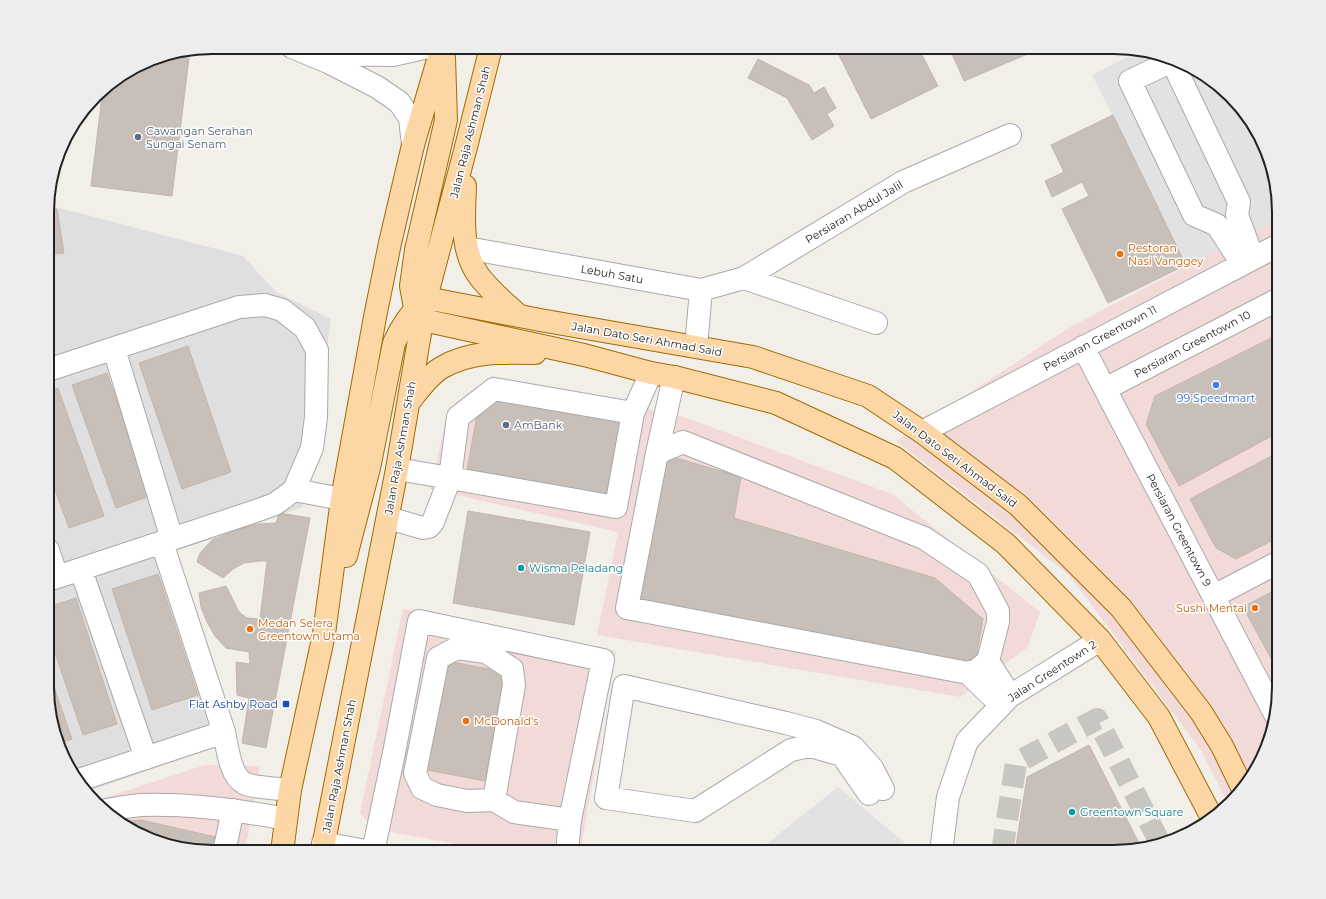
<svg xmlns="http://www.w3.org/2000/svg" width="1326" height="899" font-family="Montserrat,sans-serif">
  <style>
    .residential { fill: #e0dfdf }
    .commercial { fill: #f2dad9 }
    .parking { fill: #e2e2e2 }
    .building { fill: #c7bfb8; stroke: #c4b6ab }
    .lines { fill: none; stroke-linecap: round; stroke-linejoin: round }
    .minor-tunnel { stroke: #c8c6c1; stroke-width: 22; stroke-dasharray: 22 11; stroke-linecap: butt }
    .minor-casing { stroke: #a9a9a9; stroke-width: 24 }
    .major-casing { stroke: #a06b00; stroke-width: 24 }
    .minor { stroke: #fff; stroke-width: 22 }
    .major { stroke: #fcd6a4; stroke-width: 22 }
    .service-dot { fill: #5c6f8a; stroke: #fff; stroke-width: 1.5 }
    .food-dot { fill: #e8710a; stroke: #fff; stroke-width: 1.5 }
    .shop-dot { fill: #3f7fe0; stroke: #fff; stroke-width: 1.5 }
    .culture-dot { fill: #0f9aa8; stroke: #fff; stroke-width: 1.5 }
    .transit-dot { fill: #1a4fb4; stroke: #fff; stroke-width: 1.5 }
    .labels { text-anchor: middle; stroke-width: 3; stroke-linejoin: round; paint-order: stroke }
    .service-label { font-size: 11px; fill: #4e5e75; stroke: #fff; text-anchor: start }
    .street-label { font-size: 11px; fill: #222; stroke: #fff }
    .food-label { font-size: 11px; fill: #c56008; stroke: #fff; text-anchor: start }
    .shop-label { font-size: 11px; fill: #366cbe; stroke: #fff }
    .culture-label { font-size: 11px; fill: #0d838f; stroke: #fff; text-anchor: start }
    .transit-label { font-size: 11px; fill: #164399; stroke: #fff; text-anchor: end }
    .rim { fill: none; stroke: #222; stroke-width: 2 }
  </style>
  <rect width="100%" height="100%" fill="#f2efe9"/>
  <path class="residential" d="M48,205l195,51 33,36 55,27 -28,188 -127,44 58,190 -145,50 -20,-21 -21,-62z"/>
  <path class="commercial" d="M1279,218v479l-9,43 -19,39 -24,22 -27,-52 -131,-174 -173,-134 176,-115z
    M491,376l193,41 208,77 148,118 -12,35 -68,50 -363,-62 21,-103 -188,-43 19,-81z
    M403,609l213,42 -36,201h-80l-126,-23 -14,-16z
    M205,765l55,1 -15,86h-33l-53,-9 -39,-19 -22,-24z"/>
  <path class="parking" d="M1139,51l28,5 39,19 51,55 22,72v16l-91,48 -96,-191z
    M838,787l66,55 -2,10h-146z"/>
  <path class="building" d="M835,47h83l20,39 -67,33z
    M949,47h95l-80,34z
    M168,56l21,2 -17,138 -81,-10 12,-98 46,-29z
    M758,59l51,26 5,8 10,-6 12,21 -9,6 7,12 -22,14 -25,-42 -39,-20z
    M1113,115l73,150 -78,38 -46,-94 27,-13 -7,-14 -30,15 -7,-16 19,-9 -13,-27z
    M57,209l7,44 -16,2v-45z
    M1279,334v98l-100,54 -33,-62 9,-28z
    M188,346l43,126 -49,17 -43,-126z
    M107,373l43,123 -34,12 -44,-123z
    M58,388l46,128 -35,12 -21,-57v-79z
    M504,393l120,23 -15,81 -142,-27 11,-61z
    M1279,452v85l-43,22 -20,-11 -26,-49z
    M673,457l68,20 -7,41 201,60 48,41 -8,46 -340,-62 25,-139z
    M468,511l122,21 -16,93 -121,-22z
    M279,513l31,5 -44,230 -24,-5 7,-45 -12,-3 -1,-33 14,2 -1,-12 -23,-4 -11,-12 -8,-14 -6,-15 -2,-14 27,-7 13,26 8,6 13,1 7,-58h-8l-15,2 -11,6 -10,9 -26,-16 3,-9 12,-13 31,-12 15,-4 18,-1z
    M158,574l40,121 -46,15 -40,-121z
    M1279,588v85l-36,-66z
    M76,598l41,126 -34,11 -35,-103v-25z
    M447,661l58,11 -20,109 -58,-11z
    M48,670l24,69 -12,4 -12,-35z
    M1089,745l52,102 -17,5h-109l12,-75z
    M141,820l79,18 -2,14 -59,-9 -40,-21z"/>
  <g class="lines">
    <path class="minor-tunnel" d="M1002,852l14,-89 81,-44 62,122"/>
    <defs>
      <path id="minor" d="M292,47l36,15 49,25 22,15 11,16 3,27
        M325,47l16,7 52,1 35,-8
        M467,248l234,42 43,-12 159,-96 107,-47
        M1242,264l-25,-39 -23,-10 -64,-134 42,-20 67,141 -2,13 16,43
        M744,278l132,45
        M696,347l5,-57
        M1083,347l192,367
        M114,349l58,190
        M48,370l191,-63 26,-2 17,5 23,18 12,22 -1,67 -4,31 -18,42 -19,14 -22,8 -205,68
        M1105,389l174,-90
        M922,432l357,-187
        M683,442l241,96 54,36 20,37v11l-10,39 -11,9 -9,3 -341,-65 30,-155z
        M657,453l17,-76
        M397,469l53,9 8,-61 36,-28 139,24 18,-40
        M294,490l48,9
        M388,518l35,10 6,-1 4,-5 17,-44 166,29 17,-94
        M48,550l9,27
        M81,570l65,188
        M1214,596l65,-34
        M988,661l22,35
        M968,673l33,32
        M224,732c3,14 6,44 20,51 6,4 37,6 46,7
        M79,780l145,-48 -62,-189
        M869,794l-27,-39 -32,-9 -19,4 -96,61 -89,-13 18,-112 162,37 30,8 37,16 19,21 11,21
        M494,800l20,-115 -2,-16 -26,-17 -29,-4 -19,10 -23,115 7,15 15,7 30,6 27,-1 20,12 56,8
        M107,810c11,-2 22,-4 34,-5 48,-2 97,5 145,14
        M323,843l48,9
        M224,852l9,-42
        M373,852l21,-99 25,-132 184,39 -33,160 -3,32
        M941,852l7,-55 19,-56 43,-45 90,-56"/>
      <path id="major" d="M465,186c-1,29 -5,65 14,90 11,15 26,27 39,39
        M426,298l114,22 213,37 115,39 54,36 96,73 103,103 80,104 21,34 20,41
        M422,317l-7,-9 -4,-22 5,-36 30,-130 -2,-62
        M423,320l161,35 67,18 23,4 102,26 119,55 111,86 94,96 59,77 52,99
        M409,402c9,-11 19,-26 32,-34 28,-17 62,-16 94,-15
        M346,556l23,-88 25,-125c8,-18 18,-32 32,-45
        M282,852l8,-62 34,-156 18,-135 33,-182 15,-74 23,-98 29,-98
        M322,852l75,-383 29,-171 39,-147 26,-104"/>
    </defs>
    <use href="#minor" class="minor-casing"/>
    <use href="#major" class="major-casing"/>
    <use href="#minor" class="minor"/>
    <use href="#major" class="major"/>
  </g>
  <g class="service-dot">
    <circle cx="138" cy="137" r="4"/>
    <circle cx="506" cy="425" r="4"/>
  </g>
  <g class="food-dot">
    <circle cx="1120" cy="254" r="4"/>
    <circle cx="1255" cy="608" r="4"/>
    <circle cx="250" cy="629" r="4"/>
    <circle cx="466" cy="721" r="4"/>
  </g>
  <circle class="shop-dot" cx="1216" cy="385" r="4"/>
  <g class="culture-dot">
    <circle cx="521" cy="568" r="4"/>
    <circle cx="1072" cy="812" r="4"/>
  </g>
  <rect class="transit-dot" x="282" y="700" width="8" height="8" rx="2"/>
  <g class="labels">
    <g class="service-label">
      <text x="146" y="135">Cawangan Serahan<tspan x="146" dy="13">Sungai Senam</tspan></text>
      <text x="514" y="429">AmBank</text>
    </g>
    <g class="street-label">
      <text transform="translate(470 132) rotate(-76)" y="4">Jalan Raja Ashman Shah</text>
      <text transform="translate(854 212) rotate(-31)" y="4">Persiaran Abdul Jalil</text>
      <text transform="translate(612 274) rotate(10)" y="4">Lebuh Satu</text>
      <text transform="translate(1100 338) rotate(-28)" y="4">Persiaran Greentown 11</text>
      <text transform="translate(647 339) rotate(10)" y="4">Jalan Dato Seri Ahmad Said</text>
      <text transform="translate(1192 344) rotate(-28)" y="4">Persiaran Greentown 10</text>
      <text transform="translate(400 448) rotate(-80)" y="4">Jalan Raja Ashman Shah</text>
      <text transform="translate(955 459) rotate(37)" y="4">Jalan Dato Seri Ahmad Said</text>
      <text transform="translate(1179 530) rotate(62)" y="4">Persiaran Greentown 9</text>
      <text transform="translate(1052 671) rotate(-33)" y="4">Jalan Greentown 2</text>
      <text transform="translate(339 766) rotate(-79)" y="4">Jalan Raja Ashman Shah</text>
    </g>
    <g class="food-label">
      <text x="1128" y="252">Restoran<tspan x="1128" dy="13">Nasi Vanggey</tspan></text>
      <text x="1247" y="612" text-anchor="end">Sushi Mentai</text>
      <text x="258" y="627">Medan Selera<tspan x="258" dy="13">Greentown Utama</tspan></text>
      <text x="474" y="725">McDonald's</text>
    </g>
    <g class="shop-label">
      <text x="1216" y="402">99 Speedmart</text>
    </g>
    <g class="culture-label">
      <text x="529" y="572">Wisma Peladang</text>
      <text x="1080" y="816">Greentown Square</text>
    </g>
    <g class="transit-label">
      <text x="278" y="708">Flat Ashby Road</text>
    </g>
  </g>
  <path d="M0 0H1326V899H0ZM212 54H1114A158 158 0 0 1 1272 212V687A158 158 0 0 1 1114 845H212A158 158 0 0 1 54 687V212A158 158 0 0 1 212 54Z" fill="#ededed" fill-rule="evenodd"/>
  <path class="rim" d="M212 54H1114A158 158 0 0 1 1272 212V687A158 158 0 0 1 1114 845H212A158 158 0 0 1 54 687V212A158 158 0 0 1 212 54Z"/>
</svg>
